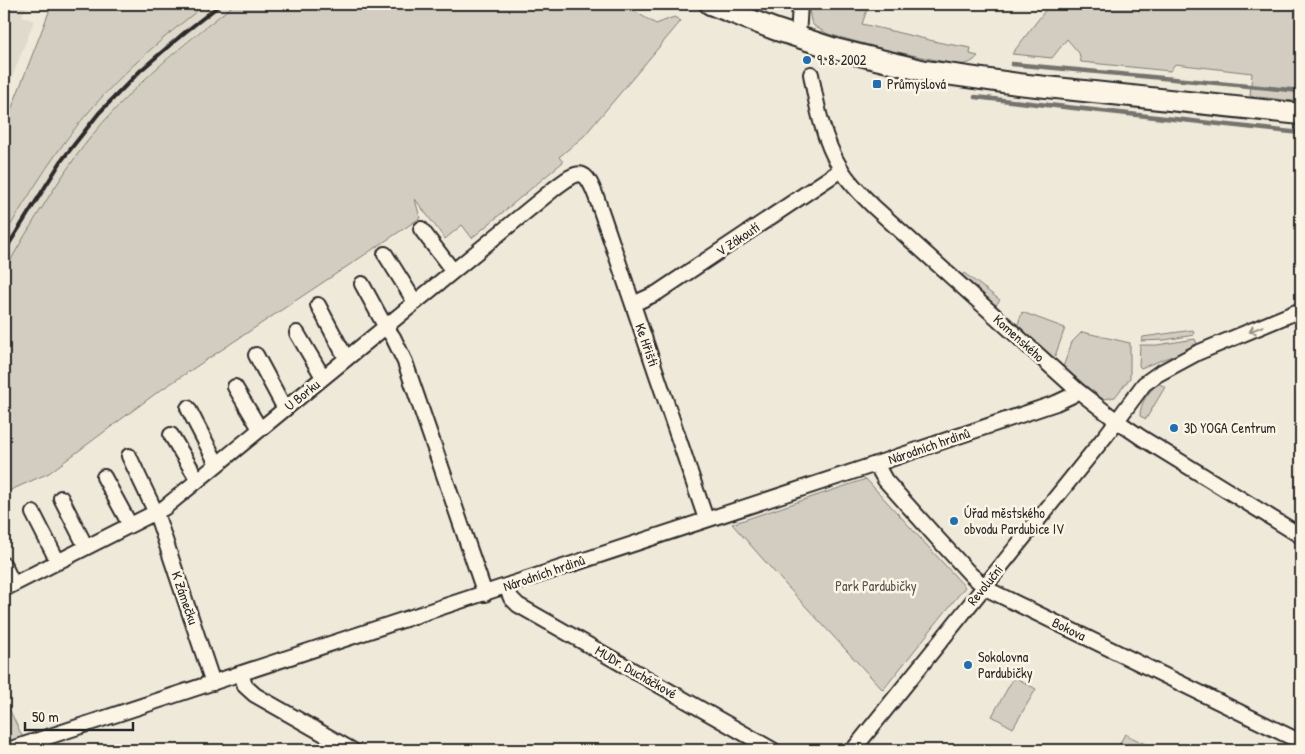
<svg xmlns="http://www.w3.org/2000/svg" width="1305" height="754" font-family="'Patrick Hand',sans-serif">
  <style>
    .built { fill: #e0dacc }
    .green { fill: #d2cdc0; stroke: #7e7c76 }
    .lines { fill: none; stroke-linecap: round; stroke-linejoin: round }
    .stream { stroke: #75736d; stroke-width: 4.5 }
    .minor-casing { stroke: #2b2b2b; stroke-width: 18 }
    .secondary-casing { stroke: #2b2b2b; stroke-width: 24 }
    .minor { stroke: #fcf5e5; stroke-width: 14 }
    .secondary { stroke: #fcf5e5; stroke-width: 20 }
    .rail { stroke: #2b2b2b; stroke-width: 4 }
    .oneway { stroke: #949088 }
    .poi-dot { fill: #1f6fb2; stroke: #fcf5e5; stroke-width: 2 }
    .labels { text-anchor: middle; stroke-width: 5; stroke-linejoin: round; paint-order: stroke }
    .poi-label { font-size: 14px; fill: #2b2b2b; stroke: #fcf5e5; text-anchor: start }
    .street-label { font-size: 14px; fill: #2b2b2b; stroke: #fcf5e5 }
    .park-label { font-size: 14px; fill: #555450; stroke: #fcf5e5 }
  </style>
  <rect width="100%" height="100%" fill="#efe9da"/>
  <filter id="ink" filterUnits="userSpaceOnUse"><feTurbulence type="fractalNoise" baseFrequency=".02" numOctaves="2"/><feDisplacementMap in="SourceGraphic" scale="10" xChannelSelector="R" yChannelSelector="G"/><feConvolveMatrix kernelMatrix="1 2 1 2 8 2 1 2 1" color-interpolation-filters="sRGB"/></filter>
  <g filter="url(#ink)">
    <path class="built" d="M4,4h24l-6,12 12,5 -30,77z
      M206,4h29l-46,35 -43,38 -40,41 -37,48 -65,107v-37l51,-81 38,-48 41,-43 44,-38z"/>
    <path class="green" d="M52,4h154c-40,31 -79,64 -113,103 -35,39 -62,85 -89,129v-108z
      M235,4h387l34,20 18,-7 7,4 -97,115 -25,21 4,5 -91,76 -10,-13 -17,14 -30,-40 5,19 -265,176 -106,79 -45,20v-220c13,-26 29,-51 44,-75 18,-28 37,-56 59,-80 38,-43 83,-79 128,-114z
      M808,4h61l-7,20 80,19 29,5 -1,6 8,2c-7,8 -12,9 -23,8l-72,-15 -55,-15 -14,-8 -3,-5z
      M1050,4h251v98l-51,-6 2,-23 -77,-9 -5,7 -89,-9 -2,-9 -12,-14 -15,19 -40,-4z
      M964,273l36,27 -5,6 -34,-30z
      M1022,312l43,16 -11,31 -37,-32z
      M1193,330l1,5 -29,5 -24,1 2,-4z
      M1082,332l48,11v35l-15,19 -10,2 -4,-1 -38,-31 9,-25z
      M1195,339l3,7 -57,22 -2,-2 1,-21h17z
      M1158,383l7,4 -19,32 -6,-3c0,-14 9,-24 18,-33z
      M866,479l99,108 -82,103 -99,-107 -52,-59z
      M1014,677l22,12 -23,39 -21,-12z
      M4,698l17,36 10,16h-27z
      M1125,734l30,15 -1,1h-38z"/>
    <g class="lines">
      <path class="stream" d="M1012,64l289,27
        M975,97l326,36"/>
      <defs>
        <path id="minor" d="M798,37l2,-33
          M811,74c6,33 12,66 30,95 8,14 21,26 33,38l203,183 40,31 25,17 159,98
          M421,229l32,42
          M385,254l30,48
          M362,284l23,42 8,11 12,25 80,232
          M633,304l24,-11 184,-123
          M318,305l28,53
          M297,333l26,44
          M256,355l29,54
          M235,387l25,42
          M188,408l29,56
          M171,435l27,45
          M129,456l27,57 57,170
          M876,464l9,16 52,58 34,37 18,15 312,152
          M104,477l26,48
          M61,498l25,49
          M33,513l25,49
          M4,565l9,19
          M506,586l5,12 7,7 255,145
          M4,589l160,-81 391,-320c25,-19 30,-21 42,11l109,320
          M241,673l4,13 10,9 97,55
          M8,750l868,-286 180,-61 15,-7 6,-6
          M853,750l254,-316 37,-50 14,-10 39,-21 104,-43"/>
        <path id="secondary" d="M710,4l64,25 61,20 90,22 93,13 283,30"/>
      </defs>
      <use href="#minor" class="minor-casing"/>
      <use href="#secondary" class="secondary-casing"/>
      <use href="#minor" class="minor"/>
      <use href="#secondary" class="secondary"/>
      <path class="rail" d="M4,254l5,-10 53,-84 37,-47 41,-42 44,-38 37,-29"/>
    </g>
    <defs><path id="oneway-shaft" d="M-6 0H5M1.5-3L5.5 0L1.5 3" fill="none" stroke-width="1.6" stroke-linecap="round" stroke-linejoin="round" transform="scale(1.25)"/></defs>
    <use class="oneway" href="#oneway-shaft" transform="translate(1256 329) rotate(157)"/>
  </g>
  <g class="poi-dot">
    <circle cx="807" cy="60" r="5"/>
    <rect x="872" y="79" width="10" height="10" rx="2.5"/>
    <circle cx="1174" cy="428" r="5"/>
    <circle cx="954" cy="521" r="5"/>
    <circle cx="968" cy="665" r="5"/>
  </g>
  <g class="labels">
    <g class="poi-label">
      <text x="817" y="65">9. 8. 2002</text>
      <text x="887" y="89">Průmyslová</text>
      <text x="1184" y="433">3D YOGA Centrum</text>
      <text x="964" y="518">Úřad městského<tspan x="964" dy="16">obvodu Pardubice IV</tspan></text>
      <text x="978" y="662">Sokolovna<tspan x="978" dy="16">Pardubičky</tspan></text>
    </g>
    <g class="street-label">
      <text transform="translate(738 239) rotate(-34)" y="5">V Zákoutí</text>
      <text transform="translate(1019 338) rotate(42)" y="5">Komenského</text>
      <text transform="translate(647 345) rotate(71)" y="5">Ke Hřišti</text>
      <text transform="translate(302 395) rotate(-39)" y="5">U Borku</text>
      <text transform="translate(929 446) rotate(-19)" y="5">Národních hrdinů</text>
      <text transform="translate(544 573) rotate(-19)" y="5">Národních hrdinů</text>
      <text transform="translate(985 585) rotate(-51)" y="5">Revoluční</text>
      <text transform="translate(185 598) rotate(71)" y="5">K Zámečku</text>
      <text transform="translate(1069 629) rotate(26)" y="5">Bokova</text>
      <text transform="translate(636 672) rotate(30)" y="5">MUDr. Ducháčkové</text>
    </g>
    <g class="park-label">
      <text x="876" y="591">Park Pardubičky</text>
    </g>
  </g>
  <rect width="1305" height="754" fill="none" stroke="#fcf5e5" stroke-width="20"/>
  <rect x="10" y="10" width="1285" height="734" fill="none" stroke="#2b2b2b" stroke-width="2" filter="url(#ink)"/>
  <path d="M25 722v8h108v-8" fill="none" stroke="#2b2b2b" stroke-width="2.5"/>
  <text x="32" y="722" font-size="15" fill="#2b2b2b" stroke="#fcf5e5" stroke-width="4" paint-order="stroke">50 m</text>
</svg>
